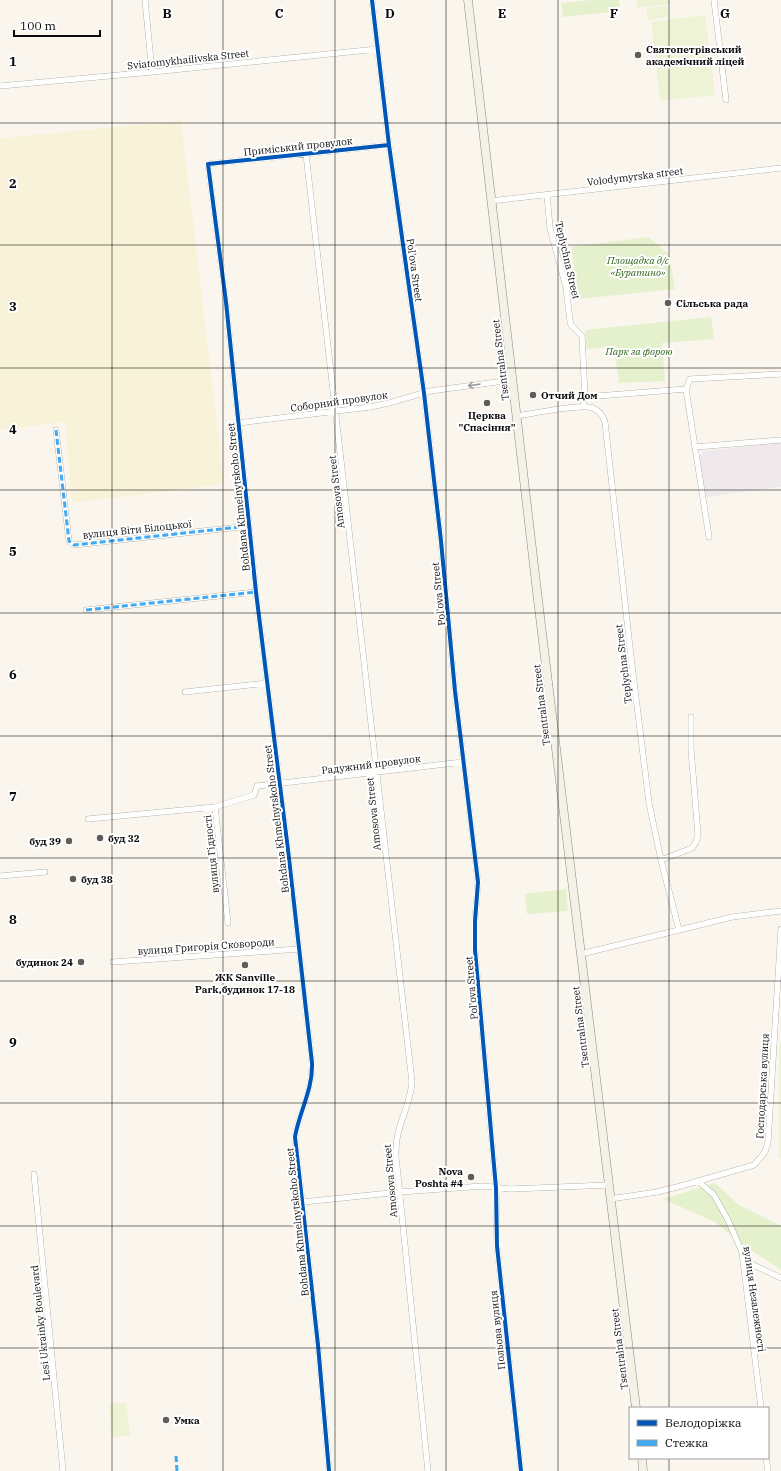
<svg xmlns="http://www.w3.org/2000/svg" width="781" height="1471" font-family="'IBM Plex Serif',serif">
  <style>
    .industrial { fill: #f0e9ec }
    .farmland { fill: #f8f2d8 }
    .green { fill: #e5f0cc }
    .pitch { fill: #eef3d6 }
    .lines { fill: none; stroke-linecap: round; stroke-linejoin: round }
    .street-casing { stroke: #93918d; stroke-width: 6 }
    .secondary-casing { stroke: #898783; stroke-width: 9 }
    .street { stroke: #fefefc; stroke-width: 5.5 }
    .secondary { stroke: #f4f2e7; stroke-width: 8 }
    .quiet { stroke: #3fa9f5; stroke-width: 3; stroke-dasharray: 6 3; stroke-linecap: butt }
    .cycleway-casing { stroke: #fff; stroke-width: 6 }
    .cycleway { stroke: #0057b8; stroke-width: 4 }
    .oneway { stroke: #9d9d9c }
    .grid { fill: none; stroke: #0b0b0b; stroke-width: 1; stroke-opacity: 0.55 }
    .poi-dot { fill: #5f5d5a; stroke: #fff; stroke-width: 1.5 }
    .labels { text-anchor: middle; stroke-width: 4; stroke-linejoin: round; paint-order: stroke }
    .poi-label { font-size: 10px; font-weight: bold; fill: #0b0b0b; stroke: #fff; text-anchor: start }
    .street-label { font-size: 10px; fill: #0b0b0b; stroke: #fff }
    .park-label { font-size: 10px; font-style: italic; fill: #2f6419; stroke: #fff }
    .grid-label { font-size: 13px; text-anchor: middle; font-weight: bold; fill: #0b0b0b; stroke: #fff; stroke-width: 4; stroke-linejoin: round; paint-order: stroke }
  </style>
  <rect width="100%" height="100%" fill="#faf6ed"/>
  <path class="industrial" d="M781,442v45l-75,10 -8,-39 5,-7z"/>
  <path class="farmland" d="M181,121l43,363 -152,19 -7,-81 -65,8v-292z"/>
  <path class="green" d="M592,0h27l1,11 -57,6 -2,-14z
    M648,237l21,17 6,35 -96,10 -8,-52z
    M711,317l3,22 -52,4 3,38 -46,2 -5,-37 -27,3 -2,-19z
    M566,889l2,22 -41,3 -2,-20z
    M715,1183l24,22 42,21v44l-46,-31 -20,-17 -52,-23z"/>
  <path class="pitch" d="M636,0h34v4l-33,4z
    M667,6l1,11 -20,3 -2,-12z
    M705,15l10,80 -55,6 -9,-79z
    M779,1043h2v116h-2z
    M126,1402l4,34 -18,1 -3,-33z"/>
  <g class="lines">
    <defs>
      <path id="street" d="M145,0l7,72
        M372,0l17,145 35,248 17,148 14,150 23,191 -3,39v29l21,238 1,58 24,225
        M714,0l12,100
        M0,86l152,-14 226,-23
        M306,154l106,928c-2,27 -18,45 -16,75l32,314
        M547,195l3,33 16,59 4,34 1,4 11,11 3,61 -2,9
        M491,201l290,-33
        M686,389l4,-10 91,-5
        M585,397l101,-8 23,148
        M516,416c17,-2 65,-13 77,-8 7,3 10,8 12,14l26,235 18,146 12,57 18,70 -98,24
        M238,423l132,-16 19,-4 41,-12 82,-11
        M56,430l13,111 5,4 175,-19
        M695,447l86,-7
        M86,610l170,-18
        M185,692l82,-9
        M88,819l127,-12
        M661,860l31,-12 4,-6 2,-7 -7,-86v-32
        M0,876l45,-4
        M228,923l-13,-116 39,-12 3,-9 206,-24
        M679,930l53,-13 49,-6
        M113,962l186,-13
        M34,1174l29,297
        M698,1181l16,14 14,25 14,32 19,156
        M610,1199l47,-7 24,-6 73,-21 11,-13 3,-10 13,-213
        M303,1202l97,-10 83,-6 28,3 98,-4
        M743,1260l38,18
        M766,1458l2,13
        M329,1471l-11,-126 -23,-208c4,-25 18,-47 17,-74l-24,-213 -32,-258 -30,-290 -18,-138 181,-19"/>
      <path id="secondary" d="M468,0l70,600 98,808
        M642,1458l1,13"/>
    </defs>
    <use href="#street" class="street-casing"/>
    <use href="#secondary" class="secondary-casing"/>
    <use href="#street" class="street"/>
    <use href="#secondary" class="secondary"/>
    <path class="quiet" d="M56,430l13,111 5,4 175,-19
      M86,610l170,-18
      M176,1456l1,15"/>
    <defs>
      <path id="cycleway" d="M372,0l17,145 35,248 17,148 14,150 23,191 -3,39v29l21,238 1,58 24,225
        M329,1471l-11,-126 -23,-208c4,-25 18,-47 17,-74l-24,-213 -32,-258 -30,-290 -18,-138 181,-19"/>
    </defs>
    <use href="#cycleway" class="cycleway-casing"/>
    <use href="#cycleway" class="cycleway"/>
  </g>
  <defs><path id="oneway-shaft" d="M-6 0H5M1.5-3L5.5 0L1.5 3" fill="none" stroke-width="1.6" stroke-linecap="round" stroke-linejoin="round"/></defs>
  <use class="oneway" href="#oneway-shaft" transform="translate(474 385) rotate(172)"/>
  <path class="grid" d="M112,0v1471M223,0v1471M335,0v1471M446,0v1471M558,0v1471M669,0v1408M0,123h781M0,245h781M0,368h781M0,490h781M0,613h781M0,736h781M0,858h781M0,981h781M0,1103h781M0,1226h781M0,1348h781M669,1458v13"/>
  <g class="poi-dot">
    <circle cx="638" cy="55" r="4"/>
    <circle cx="668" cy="303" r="4"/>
    <circle cx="533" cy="395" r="4"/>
    <circle cx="487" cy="403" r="4"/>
    <circle cx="100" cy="838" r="4"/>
    <circle cx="69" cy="841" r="4"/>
    <circle cx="73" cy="879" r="4"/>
    <circle cx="81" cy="962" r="4"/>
    <circle cx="245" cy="965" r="4"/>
    <circle cx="471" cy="1177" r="4"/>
    <circle cx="166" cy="1420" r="4"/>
  </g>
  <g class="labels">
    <g class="poi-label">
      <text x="646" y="53">Святопетрівський<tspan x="646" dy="12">академічний ліцей</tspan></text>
      <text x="676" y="307">Сільська рада</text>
      <text x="541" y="399">Отчий Дом</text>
      <text x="487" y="419" text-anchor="middle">Церква<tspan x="487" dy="12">"Спасіння"</tspan></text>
      <text x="108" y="842">буд 32</text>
      <text x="61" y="845" text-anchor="end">буд 39</text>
      <text x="81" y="883">буд 38</text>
      <text x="73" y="966" text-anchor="end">будинок 24</text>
      <text x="245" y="981" text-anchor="middle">ЖК Sanville<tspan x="245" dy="12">Park,будинок 17-18</tspan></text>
      <text x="463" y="1175" text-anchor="end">Nova<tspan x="463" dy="12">Poshta #4</tspan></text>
      <text x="174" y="1424">Умка</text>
    </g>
    <g class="street-label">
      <text transform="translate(188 59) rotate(-6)" y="4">Sviatomykhailivska Street</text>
      <text transform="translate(298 146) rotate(-6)" y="4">Приміський провулок</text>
      <text transform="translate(635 176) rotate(-7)" y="4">Volodymyrska street</text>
      <text transform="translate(568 260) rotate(77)" y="4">Teplychna Street</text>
      <text transform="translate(415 270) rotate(82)" y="4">Pol'ova Street</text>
      <text transform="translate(500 360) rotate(-97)" y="4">Tsentralna Street</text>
      <text transform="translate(339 401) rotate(-8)" y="4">Соборний провулок</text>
      <text transform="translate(336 492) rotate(-97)" y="4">Amosova Street</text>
      <text transform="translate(238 497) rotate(-96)" y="4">Bohdana Khmelnytskoho Street</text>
      <text transform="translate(137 529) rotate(-6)" y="4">вулиця Віти Білоцької</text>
      <text transform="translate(438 594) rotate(-96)" y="4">Pol'ova Street</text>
      <text transform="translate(623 664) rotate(-97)" y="4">Teplychna Street</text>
      <text transform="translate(541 705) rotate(-97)" y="4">Tsentralna Street</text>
      <text transform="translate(371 764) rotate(-7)" y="4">Радужний провулок</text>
      <text transform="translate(373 814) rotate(-96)" y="4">Amosova Street</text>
      <text transform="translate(276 819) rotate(-97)" y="4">Bohdana Khmelnytskoho Street</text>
      <text transform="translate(211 854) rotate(-96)" y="4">вулиця Гідності</text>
      <text transform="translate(206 946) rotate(-4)" y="4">вулиця Григорія Сковороди</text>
      <text transform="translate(471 988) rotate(-95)" y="4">Pol'ova Street</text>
      <text transform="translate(580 1027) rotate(-97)" y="4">Tsentralna Street</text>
      <text transform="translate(762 1086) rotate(-87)" y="4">Господарська вулиця</text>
      <text transform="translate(390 1181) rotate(-95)" y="4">Amosova Street</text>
      <text transform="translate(297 1222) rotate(-96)" y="4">Bohdana Khmelnytskoho Street</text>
      <text transform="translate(755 1299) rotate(82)" y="4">вулиця Незалежності</text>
      <text transform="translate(40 1323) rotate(-96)" y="4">Lesi Ukrainky Boulevard</text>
      <text transform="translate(497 1330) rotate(-96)" y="4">Польова вулиця</text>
      <text transform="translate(619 1349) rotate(-97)" y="4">Tsentralna Street</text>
    </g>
    <g class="park-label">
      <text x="638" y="264">Площадка д/с<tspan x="638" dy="12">«Буратино»</tspan></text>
      <text x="639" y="355">Парк за форою</text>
    </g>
  </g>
  <g class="grid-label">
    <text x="167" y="18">B</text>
    <text x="279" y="18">C</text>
    <text x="390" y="18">D</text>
    <text x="502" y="18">E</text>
    <text x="614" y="18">F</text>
    <text x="725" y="18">G</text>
    <text x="13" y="66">1</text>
    <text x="13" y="188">2</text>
    <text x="13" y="311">3</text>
    <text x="13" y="434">4</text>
    <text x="13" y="556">5</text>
    <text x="13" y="679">6</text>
    <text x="13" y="801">7</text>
    <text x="13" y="924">8</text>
    <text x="13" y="1047">9</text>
  </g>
  <rect x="629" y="1407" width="140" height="52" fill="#ffffff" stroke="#9d9d9d"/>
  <rect x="637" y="1420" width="20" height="6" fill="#0057b8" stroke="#9d9d9d"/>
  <text x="665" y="1427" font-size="12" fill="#0b0b0b">Велодоріжка</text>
  <rect x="637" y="1440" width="20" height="6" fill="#3fa9f5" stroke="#9d9d9d"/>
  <text x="665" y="1447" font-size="12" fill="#0b0b0b">Стежка</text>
  <path d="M14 30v6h86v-6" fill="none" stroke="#0b0b0b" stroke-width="2"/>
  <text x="20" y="30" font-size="12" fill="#0b0b0b" stroke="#ffffff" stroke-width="3" paint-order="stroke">100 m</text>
</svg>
